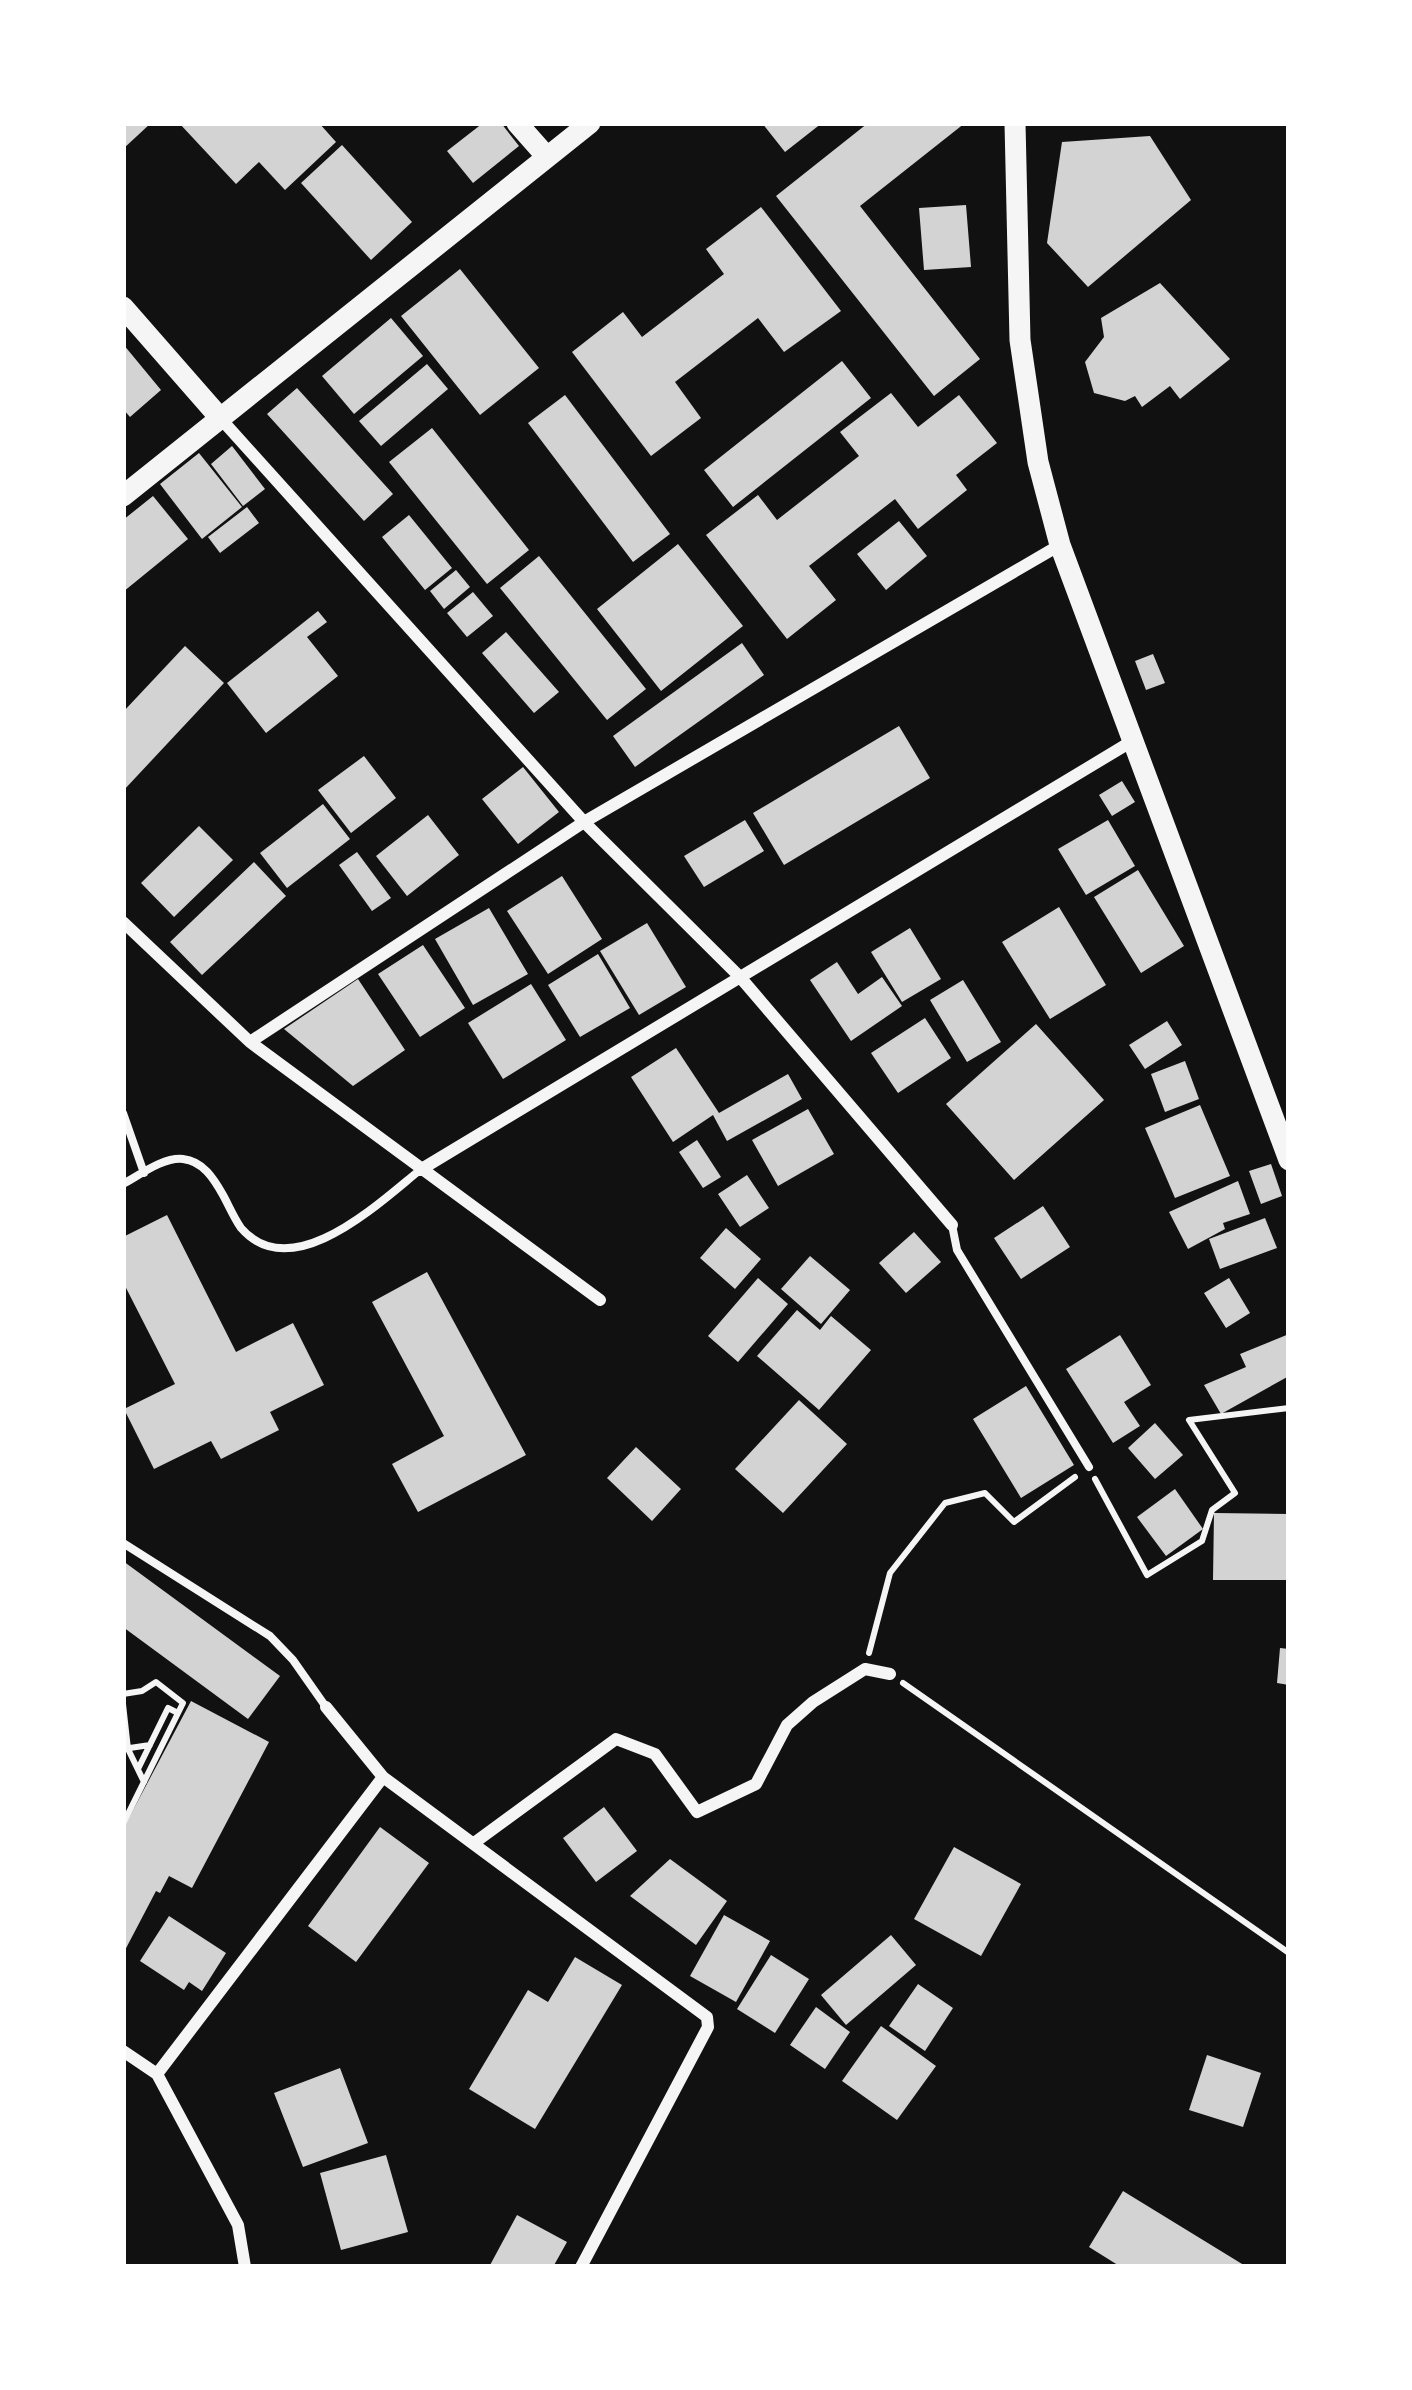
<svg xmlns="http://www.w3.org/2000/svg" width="1412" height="2390" font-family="Quicksand,sans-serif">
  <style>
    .building { fill: #d3d3d3 }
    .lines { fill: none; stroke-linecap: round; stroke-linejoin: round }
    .path { stroke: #f5f5f5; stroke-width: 6 }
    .service { stroke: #f5f5f5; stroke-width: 8 }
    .minor { stroke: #f5f5f5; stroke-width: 12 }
    .tertiary { stroke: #f5f5f5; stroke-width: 21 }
  </style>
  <rect width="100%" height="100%" fill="#111"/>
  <path class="building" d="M123,123h28l-28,26z
    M179,123h140l17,19 -51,48 -26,-28 -23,22z
    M483,123h18l18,23 -46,37 -26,-32z
    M762,123h60l-37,29z
    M868,123h97l-105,83 120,153 -46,37 -158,-200z
    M1150,136l41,64 -103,87 -41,-44 15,-101z
    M342,145l70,77 -41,38 -70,-77z
    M966,205l5,62 -47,3 -5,-62z
    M761,207l80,104 -57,41 -26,-34 -83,64 26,36 -50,38 -79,-104 51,-40 19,25 82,-63 -18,-25z
    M460,269l79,99 -59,47 -79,-99z
    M1160,283l70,76 -50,40 -10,-13 -28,21 -7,-11 -10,5 -31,-8 -9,-31 19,-25 -3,-19z
    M391,318l32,38 -69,58 -32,-38z
    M123,344l38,46 -31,27 -7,-8z
    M842,361l29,37 -138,109 -29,-37z
    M427,364l21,25 -67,57 -22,-25z
    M297,388l96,106 -29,27 -97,-107z
    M891,393l27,34 41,-32 38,48 -41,32 11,15 -49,39 -23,-30 -86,67 27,34 -49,39 -81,-104 52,-40 19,25 82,-64 -19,-24z
    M565,395l105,139 -37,28 -105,-139z
    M432,428l97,122 -42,34 -98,-122z
    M232,446l33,43 -22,17 -32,-42z
    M199,453l43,54 -40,32 -42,-55z
    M153,496l35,43 -65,53v-72z
    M247,507l12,16 -39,30 -12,-16z
    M409,515l43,53 -27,22 -43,-53z
    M899,521l28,35 -41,34 -29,-36z
    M678,544l65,82 -82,65 -64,-82z
    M539,556l107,133 -39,31 -107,-132z
    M456,570l14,17 -26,22 -14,-18z
    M473,592l20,24 -26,21 -20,-24z
    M318,611l9,11 -20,15 31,39 -72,57 -39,-50z
    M506,632l53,60 -25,21 -52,-60z
    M742,643l22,32 -129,92 -22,-31z
    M185,646l39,37 -101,108v-79z
    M1153,654l12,29 -19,7 -11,-29z
    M899,726l31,52 -146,87 -31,-52z
    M364,756l32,42 -45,35 -33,-43z
    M523,767l36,45 -41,32 -36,-45z
    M1122,781l13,21 -23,14 -13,-21z
    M323,804l27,35 -63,49 -27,-35z
    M428,815l31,40 -52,41 -31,-40z
    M745,820l19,31 -60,36 -20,-31z
    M1108,820l27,46 -49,29 -28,-46z
    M199,826l34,34 -59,57 -33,-34z
    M357,852l34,46 -19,13 -33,-46z
    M254,862l32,34 -84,79 -32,-33z
    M1138,870l46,76 -43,27 -47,-76z
    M562,876l40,63 -54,35 -41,-63z
    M1059,907l47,78 -56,34 -48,-77z
    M489,908l39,66 -55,31 -38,-66z
    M647,923l39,64 -47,28 -39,-64z
    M910,928l31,51 -39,23 -31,-50z
    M423,945l42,63 -45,29 -42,-63z
    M598,954l32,54 -50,29 -32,-52z
    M837,962l21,32 24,-17 20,29 -51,35 -41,-61z
    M358,979l47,71 -52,36 -69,-57z
    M963,980l38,62 -34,20 -37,-62z
    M531,984l35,56 -63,39 -35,-56z
    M925,1018l26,40 -53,35 -27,-40z
    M1167,1021l15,24 -37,24 -16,-24z
    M1036,1024l68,76 -90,80 -68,-76z
    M676,1048l43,65 69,-39 14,25 -75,42 -14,-26 -40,27 -42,-65z
    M1185,1061l14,38 -34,13 -14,-38z
    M1200,1105l30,71 -55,22 -30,-70z
    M808,1109l26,45 -56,32 -26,-46z
    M697,1140l24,37 -18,11 -24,-36z
    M1271,1164l11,32 -21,8 -12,-33z
    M747,1175l22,33 -29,19 -22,-33z
    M1238,1181l12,33 -27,9 2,6 -37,20 -19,-37z
    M1043,1206l27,41 -49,32 -27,-41z
    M167,1215l69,137 57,-29 31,62 -54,27 9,18 -58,29 -10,-18 -57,28 -30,-60 51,-25 -52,-102v-45z
    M1265,1218l12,30 -57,21 -11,-30z
    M726,1228l35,31 -26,30 -35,-31z
    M914,1232l27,30 -35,31 -27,-30z
    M810,1256l40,34 -29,34 -40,-35z
    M427,1272l99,183 -108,57 -26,-48 52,-28 -72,-134z
    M758,1278l30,26 -50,58 -30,-26z
    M1229,1278l21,35 -24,15 -22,-35z
    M797,1310l23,20 11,-14 40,34 -52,60 -62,-54z
    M1289,1334v42l-68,38 -17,-29 42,-18 -6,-13z
    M1120,1335l31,50 -27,17 16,24 -27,17 -47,-74z
    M1026,1386l48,79 -53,33 -48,-79z
    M799,1400l48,44 -64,69 -48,-44z
    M1155,1423l28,32 -28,24 -27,-31z
    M636,1447l45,42 -29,32 -45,-43z
    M1175,1489l28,40 -37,27 -29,-39z
    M1214,1513l75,1v66h-76z
    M123,1561l157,115 -32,43 -125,-92z
    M1280,1648l9,1v36l-12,-2z
    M191,1701l78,41 -77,146 -23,-12 -9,17 -4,-2 -33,63v-125z
    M604,1807l33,44 -41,31 -33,-44z
    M380,1827l49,36 -73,99 -48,-36z
    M954,1847l67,37 -40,72 -67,-37z
    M670,1859l57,42 -31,44 -66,-49z
    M724,1915l46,26 -34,61 -46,-26z
    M169,1916l57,37 -24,38 -13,-9 -5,8 -44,-29z
    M891,1935l25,30 -70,60 -25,-30z
    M771,1955l38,24 -34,54 -38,-24z
    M575,1957l47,28 -87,144 -66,-40 59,-99 20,12z
    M918,1984l35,24 -28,43 -36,-25z
    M816,2007l34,25 -25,37 -35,-24z
    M881,2026l55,40 -39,54 -55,-39z
    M1207,2055l54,18 -18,54 -54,-17z
    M340,2068l28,75 -65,24 -29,-74z
    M386,2155l22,77 -67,18 -21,-77z
    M1123,2191l124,76h-126l-32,-20z
    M517,2215l50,27 -14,25h-64z"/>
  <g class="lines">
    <path class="path" d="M1095,1479l52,96 55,-34 10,-31 23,-17 -46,-73 100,-12
      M869,1653l21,-80 55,-70 40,-10 29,29 61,-45
      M903,1683l386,270
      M123,1694l19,-3 14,-9 27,21 -60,121
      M123,1704l5,45 16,33
      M123,1749l27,-4
      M138,1769l30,-61 10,5"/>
    <path class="service" d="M123,1113l21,60
      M123,1184c17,-9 40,-27 60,-25 20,2 31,20 40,36 6,11 11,23 18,33 51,59 139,-26 179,-58
      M952,1225l5,25 132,217
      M123,1543l147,93 23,24 33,47"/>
    <path class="minor" d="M221,419l363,403 156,155 212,248
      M123,922l127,120 350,258
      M250,1042l334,-220 476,-277
      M420,1170l714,-430
      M326,1707l57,70 324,240 1,10 -127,240
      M474,1843l142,-104 39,15 42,58 59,-28 31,-59 26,-23 52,-33 25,5
      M123,2051l34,23 81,151 7,42
      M157,2074l226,-297"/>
    <path class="tertiary" d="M517,123l30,34
      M1015,123l5,217 18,122 22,83 229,615
      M123,307l98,112
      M123,496l467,-373"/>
  </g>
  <rect width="1412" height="2390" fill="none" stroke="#ffffff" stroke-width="252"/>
</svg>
